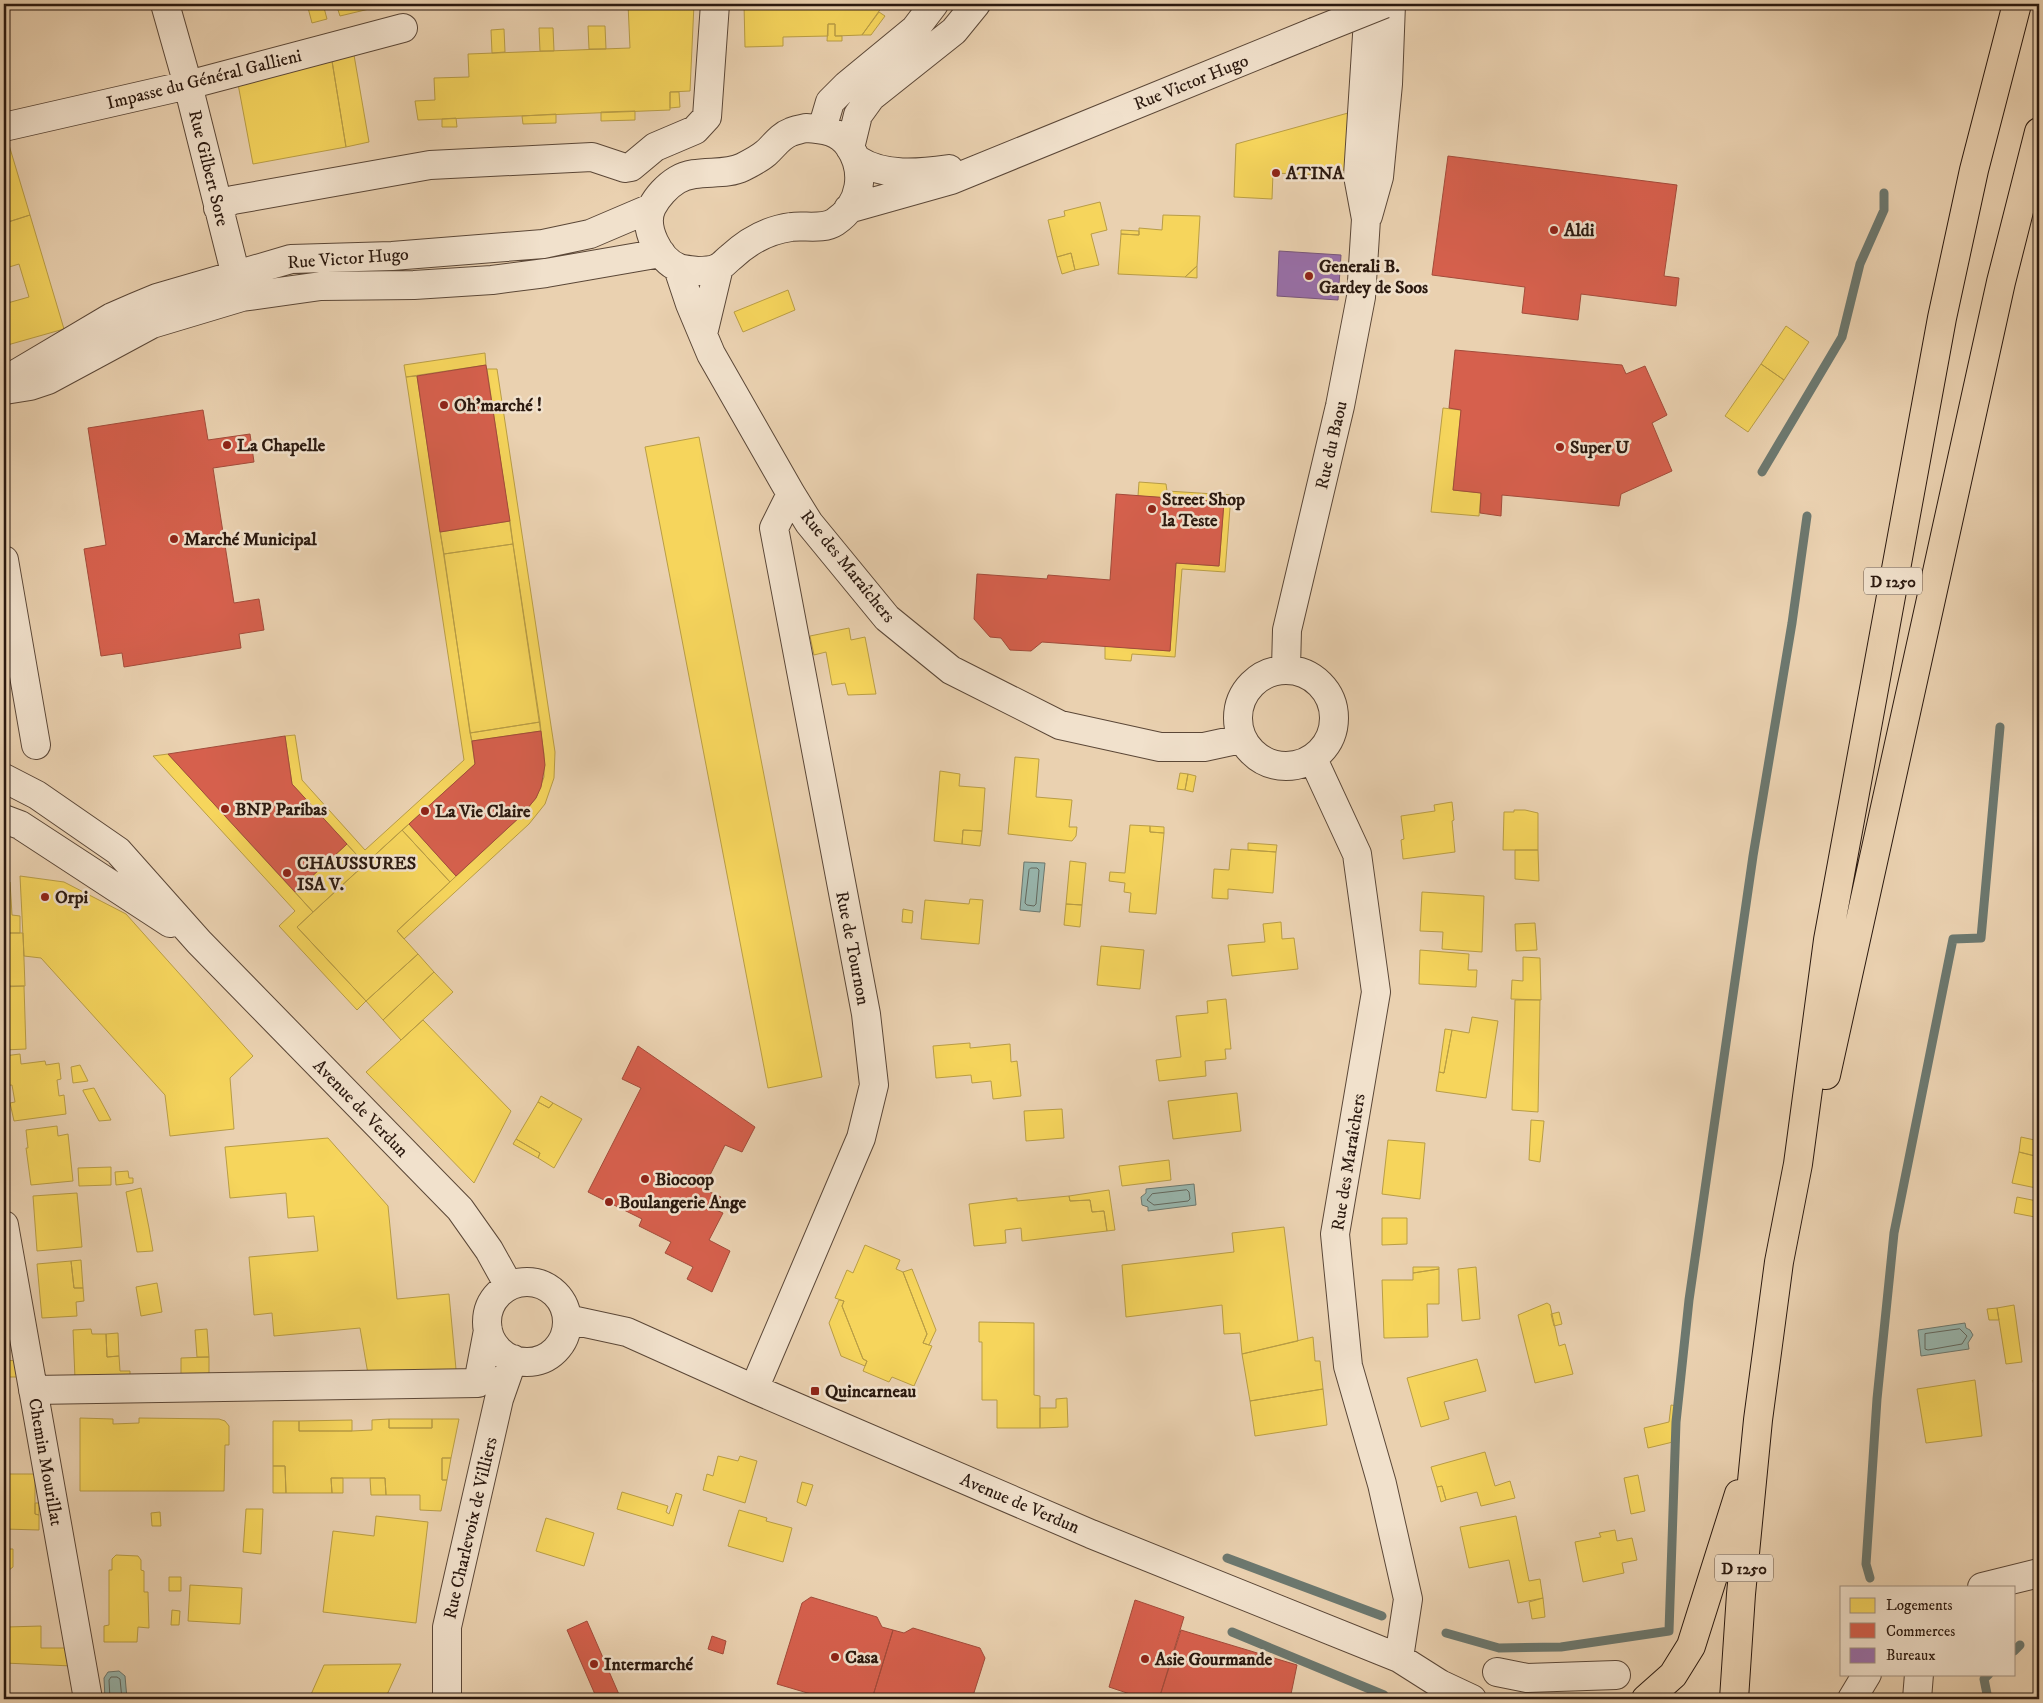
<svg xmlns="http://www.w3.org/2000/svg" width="2043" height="1703" font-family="'IM FELL DW Pica',serif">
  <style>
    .water { fill: #98b7af; stroke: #6c786f }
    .homes { fill: #f6d55c; stroke: #b99d45 }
    .shops { fill: #d6604d; stroke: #a34b3a }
    .offices { fill: #9970ab; stroke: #78567c }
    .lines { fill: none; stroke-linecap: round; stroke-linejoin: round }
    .shore { stroke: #62685f; stroke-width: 1 }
    .stream { stroke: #6c786f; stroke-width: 9 }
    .minor-casing { stroke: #5b4737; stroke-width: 30 }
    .major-casing { stroke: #2b190f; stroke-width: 30 }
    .minor { stroke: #f1e1cc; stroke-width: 28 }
    .major { stroke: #ead1b0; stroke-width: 28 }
    .minor-bridge-casing { stroke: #5b4737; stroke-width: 30; stroke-linecap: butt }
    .minor-bridge { stroke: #f1e1cc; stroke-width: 28 }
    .poi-dot { fill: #8f2418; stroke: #f1e1cc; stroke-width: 2 }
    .labels { text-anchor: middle; stroke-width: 5; stroke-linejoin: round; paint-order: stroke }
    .shield { fill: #f1e1cc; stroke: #665548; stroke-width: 1 }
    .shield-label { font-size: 16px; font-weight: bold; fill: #2b190f }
    .street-label { font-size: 18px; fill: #2b190f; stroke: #f1e1cc }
    .poi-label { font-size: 18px; font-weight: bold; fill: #2b190f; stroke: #f1e1cc; text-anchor: start }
  </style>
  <rect width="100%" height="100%" fill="#ead1b0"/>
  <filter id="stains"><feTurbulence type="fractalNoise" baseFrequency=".004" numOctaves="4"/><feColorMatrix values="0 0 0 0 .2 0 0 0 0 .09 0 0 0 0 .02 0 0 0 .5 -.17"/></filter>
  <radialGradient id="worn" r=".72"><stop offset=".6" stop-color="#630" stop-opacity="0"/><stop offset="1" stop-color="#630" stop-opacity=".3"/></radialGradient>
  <path class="water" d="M1024,862l21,1 -5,49 -20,-2z
    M1194,1184l2,21 -48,6v-4l-6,-2 -1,-8 5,-4v-4z
    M1965,1323l1,5 4,2 3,5 -5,8 1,6 -48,7 -3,-26z
    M119,1671l6,5 2,23h-22l-1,-21 4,-6z"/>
  <path class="homes" d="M307,4h16l4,15 -15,4z
    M336,4h54l-50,12z
    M628,4h66l-4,87 -20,1v18l-252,10 -3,-19 20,-1 -1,-22 35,-1 -1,-23 162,-6z
    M744,4h140l-22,31 -27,1v-12h-7v12l-45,1v9l-38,1z
    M879,12l6,4 -14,19h-9z
    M828,24h7v12h7v5h-15z
    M588,26h17l1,23h-17z
    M539,28h14l1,23h-14z
    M504,29l1,23 -13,1 -1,-23z
    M354,55l15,87 -23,5 -14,-86z
    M332,61l14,86 -93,17 -15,-80z
    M670,92h9l1,15 -10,1z
    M635,111v9l-34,1v-9z
    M1348,113l-3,63 -72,-3 -1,26 -38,-2 2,-53z
    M556,114v9l-33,1 -1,-8z
    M456,118l1,9h-15v-8z
    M9,145l21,70 -25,8 2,7 -3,1v-84z
    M1100,202l7,28 -16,4 8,31 -24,5 -4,-17 -14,4 -9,-37 17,-4 -1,-5z
    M30,215l34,114 -60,17v-42l25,-7 -10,-33 -13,4 -2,-8v-28l4,-2 -3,-7z
    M1163,215l37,1 -3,50 -12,11 -67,-3 3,-40 18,1v-7l23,2z
    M1121,230l18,1v4l-18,-1z
    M1071,253l4,17 -13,4 -5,-17z
    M1197,266v12l-12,-1z
    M788,290l7,20 -52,22 -9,-20z
    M1786,326l23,16 -25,38 -23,-16z
    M485,353l1,12 -80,12 -2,-12z
    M1761,364l23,16 -36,52 -23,-16z
    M487,369h10l58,383 -1,26 -9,26 -16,20 -125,115 -7,-8 125,-116 14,-17 8,-21v-23z
    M417,376l58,388 -110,100 -73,-80 -7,-48 10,-1 7,45 63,70 99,-90 -58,-383z
    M1443,408l18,2 -8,80 28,3 -2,23 -48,-4z
    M699,437l123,640 -54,11 -123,-641z
    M1139,482l27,2 1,7 64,4 -6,77 -43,-3 -7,88 -43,-3 -1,7 -26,-2v-13l65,5 6,-88 43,3 5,-64 -86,-6z
    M510,521l3,23 -69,10 -4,-22z
    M513,544l27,178 -70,11 -26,-179z
    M849,628l2,12 14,-3 11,57 -28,1 -3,-12 -13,2 -6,-33 -12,3 -4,-19z
    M540,722l1,9 -69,10 -2,-8z
    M168,754l145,158 -16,15 69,74 -9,9 -78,-84 16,-15 -142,-155z
    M1015,757l24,2 -3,38 36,3 -3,27h8l-1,9 -4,5 -64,-7z
    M940,771l20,3 -1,12 26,2 -3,43 -19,-1 -1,14 -28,-3z
    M1180,773l8,1 -3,16 -8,-1z
    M1188,774l8,2 -3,16 -8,-2z
    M1452,802l2,18 -2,1 3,31 -52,7 -2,-19 3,-1 -3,-23 34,-5 -1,-6z
    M1514,810h11l13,3v37h-35l1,-38h10z
    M409,824l47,52 -6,6 -48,-52z
    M1130,825l20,1v6l14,1 -8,81 -27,-2 2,-19 -7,-1 1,-9 -16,-2 1,-9 15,1z
    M1150,826l14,1v6l-14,-1z
    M402,830l48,52 -53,49 21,23 -52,47 -69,-74z
    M963,830l19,1 -2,15 -18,-2z
    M1248,843l29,2 -1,7 -28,-2z
    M347,844l18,20 -52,48 -18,-20z
    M1231,849l45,3 -3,41 -45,-4v10l-16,-1 2,-29 15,1z
    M1515,850h23l1,31 -24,-2z
    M1070,861l16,2 -4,42 -16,-1z
    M20,876l44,6 62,32 127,142 -23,22 4,51 -64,7 -5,-41 -124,-137 -17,-2z
    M4,882h6l2,33 8,1v17h-16z
    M1422,892l62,4 -2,56 -40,-3 1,-17 -23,-1z
    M970,899l13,1 -4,44 -58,-5 4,-39 44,4z
    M1066,904l16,1 -2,22 -16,-2z
    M903,909l10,2 -1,12 -10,-1z
    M1281,922l1,17 12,-1 4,31 -66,7 -4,-31 37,-3 -2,-18z
    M1535,923l2,27 -21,1 -1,-27z
    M4,933h19l2,53h-21z
    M1101,946l43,4 -4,39 -43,-4z
    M1420,950l49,4 -1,16h9l-1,17 -57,-3z
    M418,954l16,18 -51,48 -17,-19z
    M1523,957l17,1 1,42 -30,-1 1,-19 11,1z
    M434,972l19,20 -52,48 -18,-20z
    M24,986l2,63 -22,1v-63z
    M1226,999l5,50h-6l1,10 -21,2 1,15 -47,5 -3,-21 25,-3 -5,-41 32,-3 -1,-12z
    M1515,1000h25l-2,112 -26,-2z
    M1472,1017l26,4 -12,77 -50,-7 3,-19 5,1 8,-43 17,3z
    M423,1020l88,91 -37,72 -108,-111z
    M1445,1029l7,1 -8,43 -5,-1z
    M970,1043v5l40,-4 1,18 6,-1 4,35 -28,3 -2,-18 -19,2 -1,-8 -35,3 -3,-32z
    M20,1054l1,10 24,-3 1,4 13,-2 2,16 -4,1 2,16 5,-1 2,19 -52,7 -4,-18 5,-1 -3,-17 -8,1v-30z
    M80,1065l8,16 -15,2 -2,-16z
    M94,1088l17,32 -12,1 -16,-30v-1z
    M1237,1093l4,38 -68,8 -5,-38z
    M541,1096l12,7 -4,5 -11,-6z
    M538,1102l11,6 4,-5 29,16 -28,49 -16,-10 2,-5 -24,-14z
    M1062,1109l2,29 -38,3 -2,-30z
    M1531,1120l13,1 -4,41 -11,-2z
    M57,1126l1,10 10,-2 5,47 -42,4 -5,-37h2l-2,-18z
    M2021,1137l18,4v16l-20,-5z
    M328,1138l60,68 9,93 52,-5 8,86 -89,-6 -8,-46 -86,8 -2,-23 -18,2 -5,-58 69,-6 -4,-35 -26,2 -2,-25 -56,5 -5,-51z
    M516,1139l24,14 -2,5 -25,-14z
    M1388,1140l37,3 -5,56 -38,-5z
    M2019,1152l20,5v41l-5,-2 2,-8 -24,-5z
    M1169,1160l2,20 -49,6 -3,-20z
    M111,1167v18l-32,1 -1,-18z
    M128,1171l1,7h4v5l-17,2 -1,-13z
    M141,1188l8,40 4,23 -16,1 -11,-60z
    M1109,1190l6,40 -8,1 -3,-20 -12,1 -2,-12 -20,1 -1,-5z
    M77,1193l5,54 -45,4 -4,-55z
    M1069,1196l1,5 20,-1 2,12 12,-1 3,20 -85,10 -1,-13 -16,2 1,13 -32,3 -5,-42 48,-6v3z
    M2017,1197l20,4 -2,16 -21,-4z
    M1382,1218h25v26l-25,1z
    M1284,1227l14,114 -56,13 -2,-21 -16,1 -2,-29 -96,12 -4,-52 112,-13 -2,-19z
    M865,1245l35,15 -4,9 7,3 24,62 -4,9 9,3 -18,40 -22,-9 -3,5 -26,-11 4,-10 -4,-2 -21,-53 2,-5 -9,-3 12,-28 6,3z
    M81,1260l2,28h-9l-3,-27z
    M71,1261l3,27h9l1,13 -8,1 1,14 -35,2 -5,-54z
    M1413,1267h26v2l-26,4z
    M1476,1267l4,52 -18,2 -4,-52z
    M912,1269l24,61 -7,15 -6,-2 4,-9 -24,-62z
    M1439,1269v35h-12l1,33 -44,1 -2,-58h31v-7z
    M157,1283l5,29 -21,4 -5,-29z
    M839,1300l5,1 -2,5 21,53 4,2 -2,5 -24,-10 -12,-33z
    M1547,1303l3,2 9,41 6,-2 8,30 -38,9 -17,-68z
    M2014,1305l8,57 -16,2 -9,-56z
    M1997,1308l2,12h-10l-2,-11z
    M1559,1312l3,12 -8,2 -3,-12z
    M979,1322l55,1v72l6,1v32h-43v-28h-15v-58h-3z
    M91,1329l1,5h14l1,23 12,-1 1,15h10v8h-55l-2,-49z
    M207,1329l2,28h-12l-2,-27z
    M118,1333l1,23 -12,1 -1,-23z
    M1313,1337l2,24h5l3,28 -73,12 -8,-47z
    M209,1357v21h-28v-20z
    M1477,1359l9,32 -42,11 5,17 -28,8 -14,-49z
    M4,1360l14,1v16h-14z
    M2038,1379l1,36h-1l-5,-35z
    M1975,1380l7,56 -56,7 -9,-54z
    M1323,1389l4,36 -72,11 -5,-35z
    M1067,1398l1,29 -28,1v-20h16v-9z
    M1671,1405l6,1 -4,36 -25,6 -4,-20 25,-6z
    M80,1418l33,1v5l26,-1v-5l80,1 6,2 4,5v19h-4l-1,46h-144z
    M389,1419v9h43v-9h27l-8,39h-9v22h5l-6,31 -21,-1v-15h-34l-1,-17h-54l1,15h-46l-1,-27h-12v-45h26v10h53l20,-1v-10z
    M389,1419h43v9h-43z
    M352,1420v11h-53v-10z
    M1485,1452l10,34 15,-5 5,17 -34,8 -4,-14 -31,8 -4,-14 -5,1 -6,-20z
    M718,1456l20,5 2,-5 17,5 -12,42 -42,-13 4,-16 6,2z
    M442,1458h9l-4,22h-5z
    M273,1466h12l1,27h-13z
    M5,1474h30v40l4,1v15l-35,-1z
    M1638,1475l7,36 -14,3 -7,-36z
    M331,1478h12v15h-11z
    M370,1478h15l1,17h-15z
    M802,1482l11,3 -7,21 -9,-4z
    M1442,1486l4,14 -5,2 -4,-15z
    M622,1492l46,14 -2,6 3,2 7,-21 6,2 -9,31 -56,-17z
    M35,1503h4v12l-4,-1z
    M246,1509h17l-2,45 -18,-2z
    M739,1510l28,8 -1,3 26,7 -9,34 -55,-16z
    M160,1512l1,14h-9l-1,-13z
    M376,1516l52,6 -12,101 -93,-11 10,-81 41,5z
    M1516,1516l13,65 11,-2 3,19 -25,5 -9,-43 -40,8 -9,-41z
    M546,1518l48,15 -10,33 -48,-15z
    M1615,1530l2,11 15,-3 5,22 -15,3 2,10 -41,9 -8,-40 26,-5 -2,-4z
    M4,1549h9v18l-4,3h-5z
    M116,1555l22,1 3,4v10l3,1v21h4l1,36 -11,-1 -1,15h-33v-16l5,-1v-55h3v-11z
    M169,1577h12v14h-12z
    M190,1585l52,3 -2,36 -52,-3z
    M1543,1598l2,19 -13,2 -3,-17z
    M172,1610l8,1 -1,14h-8z
    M41,1626v22h31v18l-68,-3v-25h3v-11z
    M401,1664l-16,35h-76l15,-34z"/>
  <path class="shops" d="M1448,156l229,29 -13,91 15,2 -3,28 -95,-12 -3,26 -56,-7 3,-26 -93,-12z
    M1455,350l167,15 4,9 19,-8 22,49 -15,8 20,48 -51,23 -2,12 -117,-11 -1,21 -21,-3 1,-20 -28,-3 8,-80 -12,-2z
    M486,365l24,156 -70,11 -23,-156z
    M203,410l5,30 42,-6 4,28 -41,6 21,135 25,-4 5,31 -25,4 2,14 -117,19 -2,-14 -21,3 -17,-107 22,-4 -18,-117z
    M1116,494l108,8 -5,64 -43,-3 -6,88 -128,-9 -11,9 -21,-1 -9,-12 -11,-1 -16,-18 3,-45 70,5 1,-4 62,5z
    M541,731l4,34 -4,22 -5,11 -14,17 -66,61 -47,-52 66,-60 -3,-23z
    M285,736l7,48 55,60 -52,48 -127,-138z
    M638,1046l117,81 -13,25 -17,-7 -22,44 18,8 -7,12 9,4 -14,27 21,11 -18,41 -25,-13 6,-12 -28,-14 6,-11 -32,-16 3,-7 -54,-27 53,-104 -19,-9z
    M811,1597l66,20 5,10 11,3 -21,69h-44l-51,-15 25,-81z
    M1135,1600l49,17 -25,82h-14l-36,-12z
    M587,1621l34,78h-24l-30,-69z
    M913,1628l67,20 5,10 -13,41h-100l21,-69 11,3z
    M1181,1630l116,35 -7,34h-131z
    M712,1636l14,5 -3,13 -15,-5z"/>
  <path class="offices" d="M1279,251l62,4 -3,45 -61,-4z"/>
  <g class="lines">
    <path class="shore" d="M1031,868h6l2,2 -3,34 -2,2 -7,-1 -2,-2 4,-33z
      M1187,1190l2,2 1,7 -2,2 -34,4 -7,-5 5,-6z
      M1960,1329l7,7 -5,8 -34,6 -3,-1v-15z
      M110,1699l-1,-19 2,-3h6l3,2 2,20"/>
    <path class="stream" d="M1762,472l80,-135 18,-73 24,-54v-17
      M1227,1558l155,58
      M1870,1578l-4,-14 11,-165 17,-166 59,-294 28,-1 19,-211
      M1232,1632l152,63 1,4
      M1446,1633l53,15 62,-1 108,-16 7,-209 13,-122 64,-444 39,-233 15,-107
      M2014,1651l6,-6
      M1988,1699l-4,-20 5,-5"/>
    <defs>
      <path id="minor" d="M165,4l23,81 48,191
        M4,127l184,-42 215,-57
        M806,128c18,1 33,3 43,18 17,25 13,58 -14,76 -12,8 -31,3 -44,5 -23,3 -44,15 -60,30 -4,3 -8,8 -12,10 -6,4 -14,4 -22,4 -5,-1 -13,-1 -18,-3 -20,-8 -37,-41 -27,-61 5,-10 15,-21 25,-27 20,-12 46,-3 66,-13 8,-4 16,-8 23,-14 8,-7 14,-17 25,-21 5,-2 10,-3 15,-4z
        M822,129l8,-27 17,-17 68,-56 19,-25
        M850,148l8,-33 13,-18 83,-66 22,-27
        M858,160c26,17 62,13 91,9
        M218,208l15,-8 197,-35 162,-8 33,11 6,-1 24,-20 40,-17 12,-13 8,-113
        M848,209l103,-29 363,-148
        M1368,216l11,-39 9,-93 3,-80
        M678,268l12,36 21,50 80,140 18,29 78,95 64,52 109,55 100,22h44l37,-8
        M703,334l16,-67
        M4,381l108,-64 23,-10 22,-9 134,-39 101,-3 151,-12 47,-10 61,-26
        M5,390l25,-4 18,-6 104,-56 90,-27 79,-11 93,-1 78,-5 54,-7 115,-20
        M4,560l32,185
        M1286,668l1,-38 53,-224 21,-109 5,-78 -8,-43 11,-172
        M1238 718a48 48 0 1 1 96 0a48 48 0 1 1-96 0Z
        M1313,759l44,95 19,138 -41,242 13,132 34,118 26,115 -9,59
        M4,778l33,17 81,56 81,91 261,267 29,41 20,36
        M4,819l16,6 150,98
        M4,1225l84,474
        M487 1322a40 40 0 1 1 80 0a40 40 0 1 1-80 0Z
        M567,1319l60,13 127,57 337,145 308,124 41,26 32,15
        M754,1389l107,-251 13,-53 -8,-71 -92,-486 17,-34
        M33,1390l445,-7 10,-53
        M1982,1587l57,-14
        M1497,1672l30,6 89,-3
        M447,1699v-72l52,-228 14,-40
        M1852,1699l15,-25
        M1917,1699l2,-25"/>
      <path id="major" d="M1826,1075l175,-793 38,-150
        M1646,1699l27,-24 18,-29 48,-152
        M1734,1699l7,-105 17,-174 21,-158 19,-98 30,-224 114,-622 32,-148 43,-166"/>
    </defs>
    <use href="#minor" class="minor-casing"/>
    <use href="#major" class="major-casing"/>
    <use href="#minor" class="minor"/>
    <use href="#major" class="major"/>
    <defs>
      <path id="minor-bridge" d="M1314,32l70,-28"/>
    </defs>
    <use href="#minor-bridge" class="minor-bridge-casing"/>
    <use href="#minor-bridge" class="minor-bridge"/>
  </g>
  <g class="poi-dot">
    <circle cx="1276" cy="173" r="5"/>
    <circle cx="1554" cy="230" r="5"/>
    <circle cx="1309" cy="276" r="5"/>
    <circle cx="444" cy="405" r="5"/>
    <circle cx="227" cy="445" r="5"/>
    <circle cx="1560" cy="447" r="5"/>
    <circle cx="1152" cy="509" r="5"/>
    <circle cx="174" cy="539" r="5"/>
    <circle cx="225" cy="809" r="5"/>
    <circle cx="425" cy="811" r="5"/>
    <circle cx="287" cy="873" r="5"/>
    <circle cx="45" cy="897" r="5"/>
    <circle cx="645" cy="1179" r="5"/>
    <circle cx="609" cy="1202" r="5"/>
    <rect x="810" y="1386" width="10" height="10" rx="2.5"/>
    <circle cx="835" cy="1657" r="5"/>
    <circle cx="1145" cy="1659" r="5"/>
    <circle cx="594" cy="1664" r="5"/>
  </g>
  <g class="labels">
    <g class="shield">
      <rect x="1864" y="567.5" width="58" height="27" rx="4"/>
      <rect x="1715" y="1554.5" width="58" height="27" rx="4"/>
    </g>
    <g class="shield-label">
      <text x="1893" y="587">D 1250</text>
      <text x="1744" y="1574">D 1250</text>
    </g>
    <g class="street-label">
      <text transform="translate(204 79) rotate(-14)" y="6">Impasse du Général Gallieni</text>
      <text transform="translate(1191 82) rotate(-22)" y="6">Rue Victor Hugo</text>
      <text transform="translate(209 168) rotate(76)" y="6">Rue Gilbert Sore</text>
      <text transform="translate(348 258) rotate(-4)" y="6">Rue Victor Hugo</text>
      <text transform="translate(1331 445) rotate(-77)" y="6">Rue du Baou</text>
      <text transform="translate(848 566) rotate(51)" y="6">Rue des Maraîchers</text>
      <text transform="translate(853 948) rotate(79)" y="6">Rue de Tournon</text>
      <text transform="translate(361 1108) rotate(46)" y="6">Avenue de Verdun</text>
      <text transform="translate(1348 1162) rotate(-81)" y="6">Rue des Maraîchers</text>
      <text transform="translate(46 1462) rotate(80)" y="6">Chemin Mourillat</text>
      <text transform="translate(1020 1503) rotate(23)" y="6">Avenue de Verdun</text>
      <text transform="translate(470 1528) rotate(-77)" y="6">Rue Charlevoix de Villiers</text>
    </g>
    <g class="poi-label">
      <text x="1286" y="179">ATINA</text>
      <text x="1564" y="236">Aldi</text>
      <text x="1319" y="272">Generali B.<tspan x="1319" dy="21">Gardey de Soos</tspan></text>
      <text x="454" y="411">Oh'marché !</text>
      <text x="237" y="451">La Chapelle</text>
      <text x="1570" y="453">Super U</text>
      <text x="1162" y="505">Street Shop<tspan x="1162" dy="21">la Teste</tspan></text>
      <text x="184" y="545">Marché Municipal</text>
      <text x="235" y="815">BNP Paribas</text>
      <text x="435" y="817">La Vie Claire</text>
      <text x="297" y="869">CHAUSSURES<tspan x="297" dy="21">ISA V.</tspan></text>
      <text x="55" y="903">Orpi</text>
      <text x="655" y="1185">Biocoop</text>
      <text x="619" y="1208">Boulangerie Ange</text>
      <text x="825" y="1397">Quincarneau</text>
      <text x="845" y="1663">Casa</text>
      <text x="1155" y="1665">Asie Gourmande</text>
      <text x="604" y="1670">Intermarché</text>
    </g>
  </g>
  <rect width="2043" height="1703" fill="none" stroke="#ead1b0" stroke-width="20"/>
  <rect x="5" y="5" width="2033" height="1693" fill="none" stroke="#2b190f" stroke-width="2.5"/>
  <rect x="10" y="10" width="2023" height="1683" fill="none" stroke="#2b190f"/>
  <rect x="1840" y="1586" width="175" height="90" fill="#f1e1cc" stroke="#a29180"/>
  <rect x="1850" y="1598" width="25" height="15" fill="#f6d55c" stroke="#a29180"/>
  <text x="1886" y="1610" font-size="15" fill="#2b190f">Logements</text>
  <rect x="1850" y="1623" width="25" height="15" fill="#d6604d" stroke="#a29180"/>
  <text x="1886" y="1636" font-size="15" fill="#2b190f">Commerces</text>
  <rect x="1850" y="1648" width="25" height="15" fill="#9970ab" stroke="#a29180"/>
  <text x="1886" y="1660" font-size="15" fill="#2b190f">Bureaux</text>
  <rect width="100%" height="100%" filter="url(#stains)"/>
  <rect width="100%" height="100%" fill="url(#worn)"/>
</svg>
